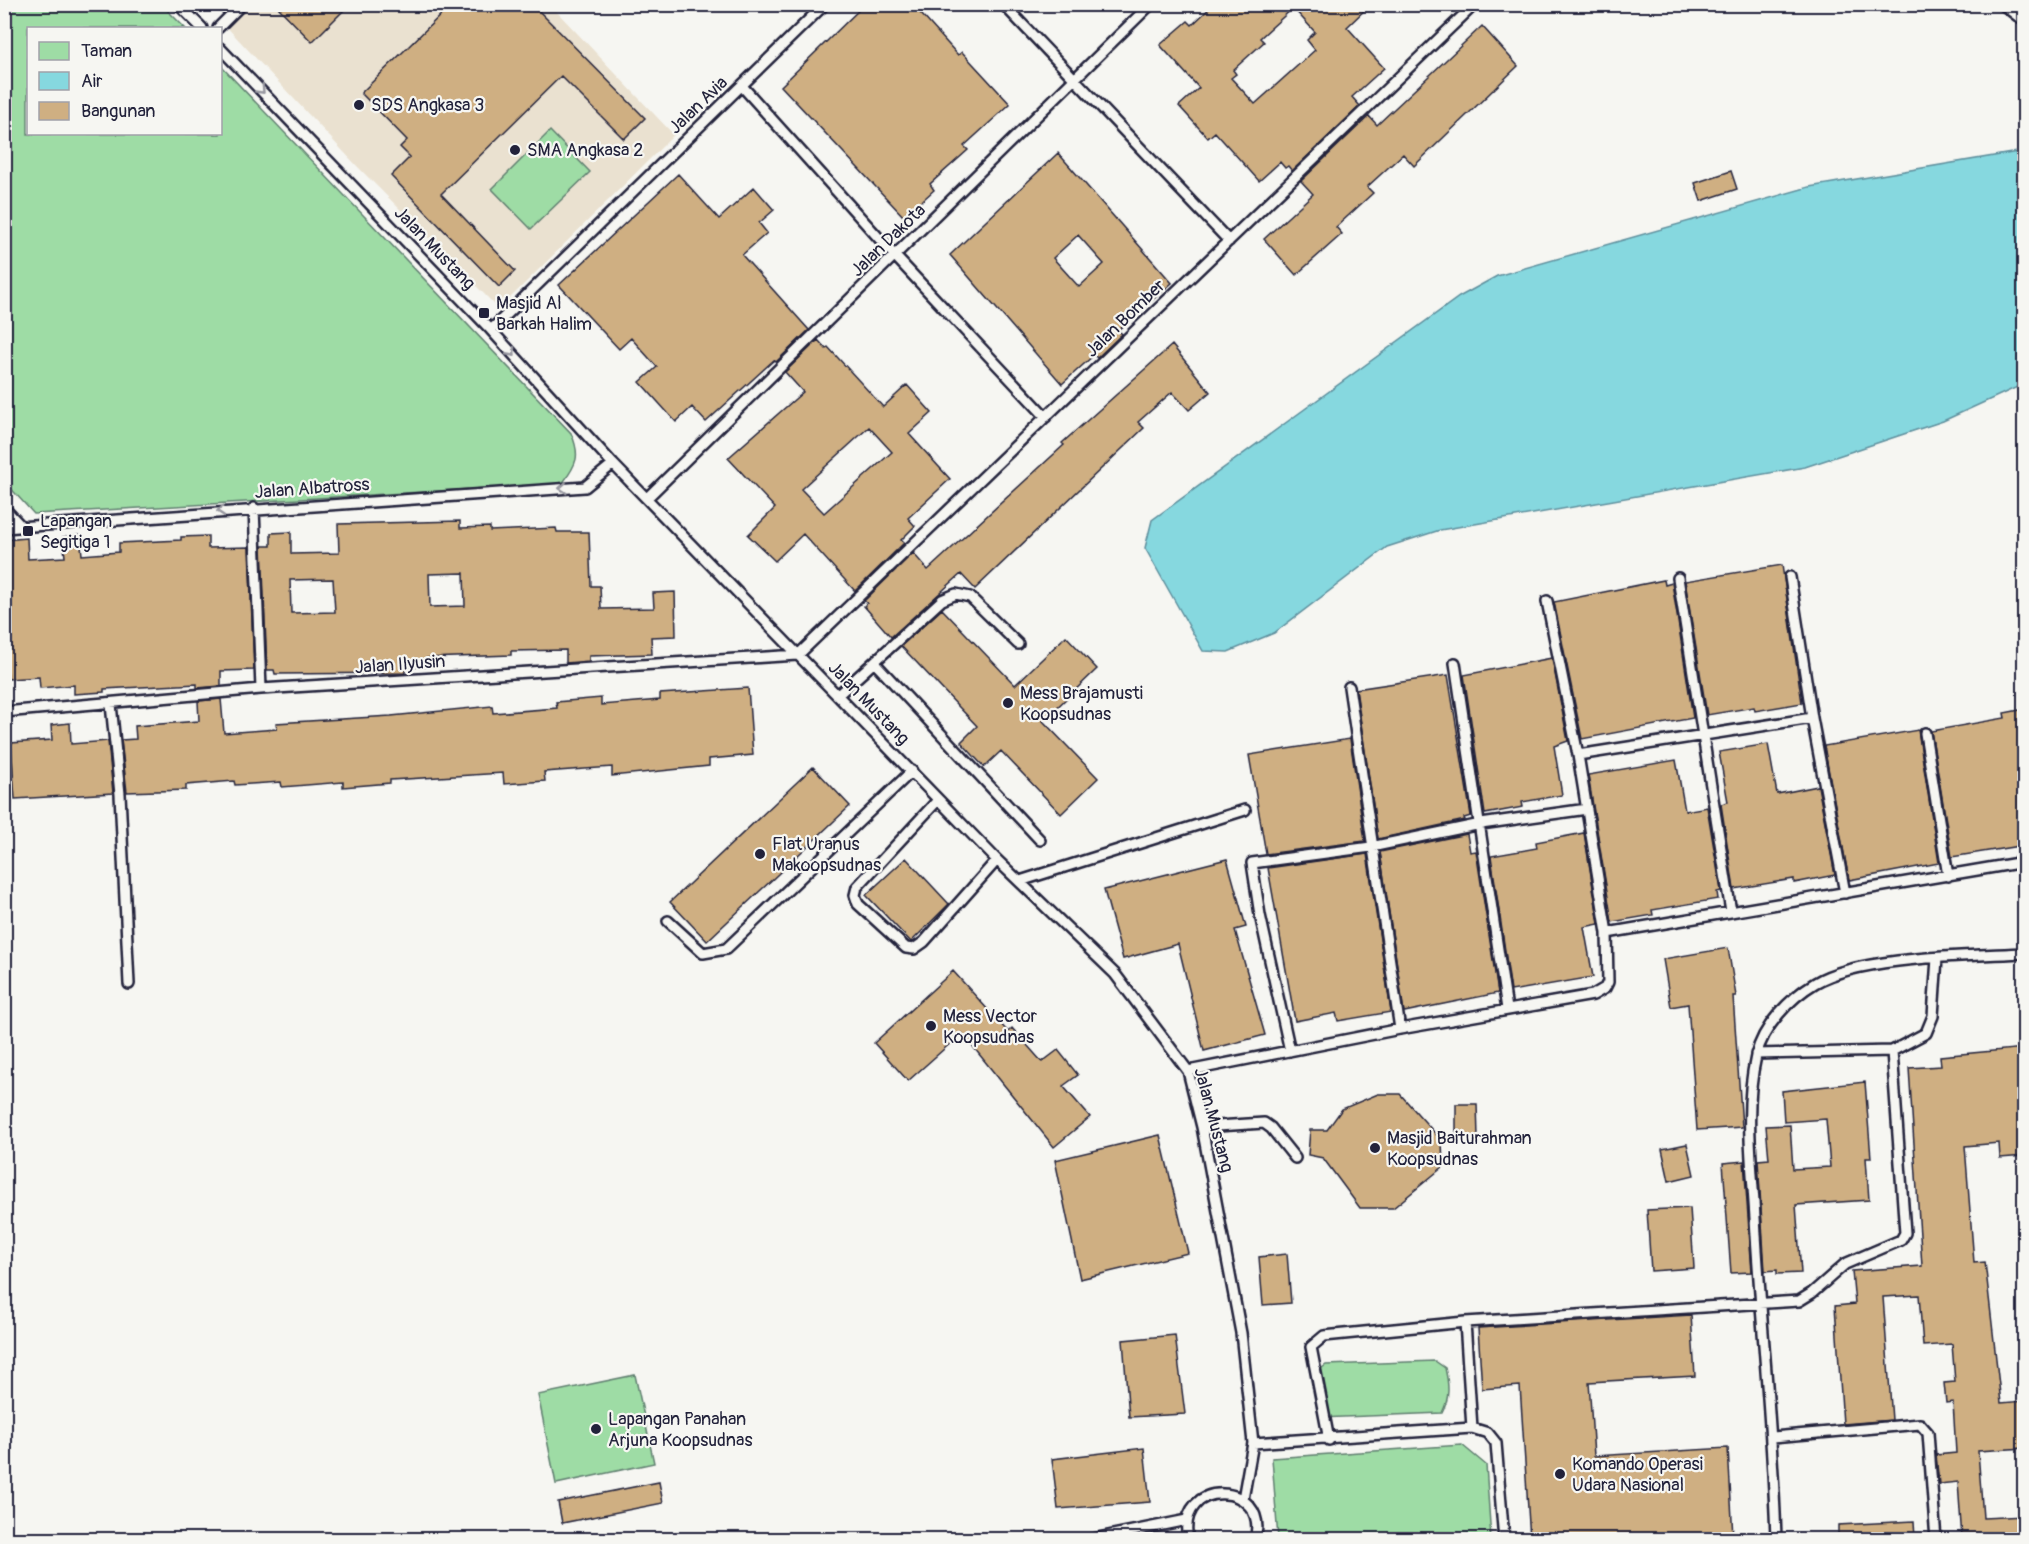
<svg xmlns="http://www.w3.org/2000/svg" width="2029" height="1544" font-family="Pangolin,sans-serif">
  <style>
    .built { fill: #eae1d0 }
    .green { fill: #9edca5; stroke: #607f70; stroke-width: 1.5 }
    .water { fill: #86d8df; stroke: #5e8f9d; stroke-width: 1.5 }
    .building { fill: #cfaf82; stroke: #22223b; stroke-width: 1.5; fill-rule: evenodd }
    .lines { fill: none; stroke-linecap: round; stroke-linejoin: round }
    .service-casing { stroke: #22223b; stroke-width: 14 }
    .service { stroke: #f6f6f2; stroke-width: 9 }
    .oneway { stroke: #9797a0 }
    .poi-dot { fill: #22223b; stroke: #f6f6f2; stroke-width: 2 }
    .labels { text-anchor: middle; stroke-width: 4.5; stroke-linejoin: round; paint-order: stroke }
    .poi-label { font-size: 18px; fill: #22223b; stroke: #f6f6f2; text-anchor: start }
    .street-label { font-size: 18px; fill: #22223b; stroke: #f6f6f2 }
  </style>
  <rect width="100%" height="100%" fill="#f6f6f2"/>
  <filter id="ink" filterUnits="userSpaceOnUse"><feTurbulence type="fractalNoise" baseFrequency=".0167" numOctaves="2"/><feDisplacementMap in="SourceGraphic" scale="12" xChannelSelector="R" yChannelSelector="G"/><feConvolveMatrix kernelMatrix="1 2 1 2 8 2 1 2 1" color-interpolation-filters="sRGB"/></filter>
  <g filter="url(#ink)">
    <path class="built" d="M239,5h320l-2,7 117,123 -175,174 -142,-143 -135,-144z"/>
    <path class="green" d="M5,4l157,1 23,23h-157v106h192l1,-68 350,367c10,23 6,31 -9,51l-528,30 -29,-32z
      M550,131l40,41 -59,57 -39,-40z
      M1435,1361l10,7c4,17 5,29 -3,45l-123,5 -1,-47 8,-6z
      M635,1375l19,88 -98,21 -18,-89z
      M1462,1445l24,20 5,74h-213l-6,-81z"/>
    <path class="water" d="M2024,151v233l-81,37 -138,46 -365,63 -53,17 -113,86 -46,19 -25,-1 -58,-103 7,-28 307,-223 38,-21 312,-89z"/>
    <path class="building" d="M275,4h75l-38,38z
      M452,4h80l113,114 -21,21 -63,-63 -120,118 74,77 -16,16 -108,-111 19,-19 -10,-10 7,-7 -46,-47z
      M865,4h47l46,51 4,-3 48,52 -46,42 4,4 -38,34 4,6 -30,27 -123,-131z
      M1214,4h157l-24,23 37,41 -32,29 8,9 -68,65 -4,-5 -3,2 -5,-6 -21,19 -44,-49 -7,6 -29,-32 20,-18 -39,-43 28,-24 4,4zM1293,8l22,24 -8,8 8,10 -60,54 -24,-26 5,-4 -3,-4 31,-28 -4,-4z
      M1482,26l36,40 -104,100 -11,-12 -36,33 6,6 -37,34 6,7 -46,41 -32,-36 49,-45 -12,-13 68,-65 8,9z
      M1058,153l114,130 -54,47 4,4 -25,24 -3,-3 -32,29 -112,-129zM1078,235l26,29 -25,23 -26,-29z
      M1731,171l6,18 -36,12 -6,-18z
      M678,174l41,45 35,-32 20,23 -15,13 8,10 -25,22 67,75 -33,32 -2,-2 -68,62 -14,-15 -16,15 -36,-40 17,-15 -26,-29 -12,11 -60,-64z
      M818,340l8,9 2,-2 55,60 24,-22 25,28 -23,21 41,45 -42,39 7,8 -14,14 3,3 -49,48 -52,-57 -28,27 -27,-26 27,-27 -47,-50 75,-66 -18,-20zM869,427l23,25 -68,61 -23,-24z
      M1172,345l38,47 -21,18 -17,-18 -34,30 6,6 -169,161 -14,-15 -70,63 -27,-31 3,-3 -3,-2 49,-48 15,17 136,-125 -2,-2z
      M460,521v7l30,-1v4l66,-3 1,4h32l2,54h9l1,23 53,-1 -1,-15 22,-1 1,44 -25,1 1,17 -63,2v5l-23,2v-13l-55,1v4l-84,3v9h-22v6l-130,1 -1,-4h-7l-5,-124h9v-13l20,-1v22l48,-1 -1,-29zM464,573l1,33 -35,1 -1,-33zM333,579l2,33 -44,1 -1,-33z
      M80,535l2,20 37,-3v-9l62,-3v-3l27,-1v12l41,-1 5,123 -33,1v15l-24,2v-4l-93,5v3l-30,2v-9l-34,3 -1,-11 -31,2 -4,-44v-95l23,-2 1,21 37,-2 -2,-20z
      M1782,565l20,138 -47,8 -1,-4 -47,8 -22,-134z
      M1664,580l1,5 7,-2 21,135 -111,21 -28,-137z
      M942,609l73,76 51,-49 31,33 -54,52 55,57 -37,36 -60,-63 -17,16 -23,-25 16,-16 -76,-80z
      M1552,658l16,83 -14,5 8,49 -40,7 1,5 -38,7 -21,-139z
      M1448,675l23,141 -7,2 1,2 -87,19 -22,-150z
      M748,688l5,67 -44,4v7l-97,10v-9l-68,5 1,9 -41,3 -1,-11 -113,7v3l-47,4v-5l-61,5 -1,-5 -46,3 -1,-4 -48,4v5l-59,2 -6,-52 15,-1 -1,-13 64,-5 -1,-20 23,-2 3,34 53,-4 -1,-6 115,-7 101,-10 1,7 64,-5 -1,-6 45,-4v7l59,-5v-6z
      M2025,709v136l-73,12 -21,-126 74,-13 -1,-5z
      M70,723l1,21 37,-3 5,52 -98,6 -4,-56 41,-3 -1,-15z
      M1918,730l21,133 -90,17 -25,-134z
      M1350,739l15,102 -99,13 -17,-99z
      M1768,744l9,50 41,-8 17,89 -41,8v-4l-60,10 -13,-85 7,-2 -9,-50z
      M1676,760l9,51 22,-4 14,84 -4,1 1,7 -66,11 1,5 -41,7 -24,-147z
      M813,767l37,39 -143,135 -37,-39z
      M1584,833l15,91 -15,3 9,50 -82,14 -20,-135 46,-8 -1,-6z
      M1467,834l3,18 6,-1 22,142 -94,19 -24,-160z
      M1367,854l24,158 -53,9 -2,-8 -41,8 -27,-153z
      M906,858l43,46 -38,38 -45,-47z
      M1227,859l19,68 -11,3 30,105 -61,16 -26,-107 -55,15 -19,-69z
      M1728,948l8,48h-3l9,131 -45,3 -9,-126 -17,3 -8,-48z
      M953,971l55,61 4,-4 30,34 16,-12 20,25 -15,11 27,31 -36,30 -92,-114 -54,48 -34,-38z
      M2025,1048v108l-25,2 -1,-15 -34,3 9,117 11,-1 16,141 24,-2v47l-47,3 5,67 42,-2v23h-63l-4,-57 -19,2 -3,-29 20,-2 -3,-51 -7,1 -2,-20 11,-1 -3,-38 -29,2 -4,-51 -36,2 9,123 -49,4 -8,-118 20,-2 -3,-33 70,-5 -13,-198 32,-2 -1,-10z
      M1865,1082l6,76h-5l3,42 -73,5 5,68 -24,1v-4l-12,1 -7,-111 11,-1 -3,-33 24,-1 3,44 37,-2 -4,-48 -42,3 -2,-31z
      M1378,1094h22l42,47 1,26 -50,41h-33l-37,-50 -15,-3 2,-25h17l15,-21z
      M1456,1104h21l1,33h-22z
      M1160,1135l28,118 -108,26 -25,-119z
      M1687,1144l7,31 -25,6 -7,-32z
      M1744,1161l8,111 -21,1 -8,-110z
      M1690,1208l4,60 -43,3 -4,-61z
      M1287,1254l4,49 -28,2 -4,-48z
      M1691,1315l4,61 -106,6 5,74 134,-8 5,89 -203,2 -10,-153 -38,3 -4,-61z
      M1175,1335l10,79 -56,3 -6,-77z
      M1144,1448l6,54 -92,7 -6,-50z
      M659,1482l4,21 -101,20 -4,-21z
      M1914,1521l1,18h-77v-14z"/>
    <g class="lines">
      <defs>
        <path id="service" d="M178,4l24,24
          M1003,4l226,237
          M2002,4l22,17
          M218,28l24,-24
          M220,48l271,282 122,134 384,396 118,114 73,97 14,56 39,206 12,110 -10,56
          M742,86l153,170 151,161
          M491,330l334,-326
          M647,498l504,-494
          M4,508l16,17
          M254,508l7,181
          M4,528l581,-41 28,-23
          M1790,577l22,141
          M1678,578l53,334
          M1547,601l31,154
          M798,655l677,-651
          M874,662l166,178
          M1455,663l52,346
          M1349,687l51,342
          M839,694l103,-94 14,-6 14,3 48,47
          M111,704l9,90 9,190
          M4,712l257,-23 537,-34
          M1925,733l23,143
          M938,800l-81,87 -2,8 3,9 48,44 8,1 10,-7 73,-82
          M1020,881l225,-71
          M668,921l35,32 23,-4 186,-178
          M1607,933l-29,-178 234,-37 33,175
          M1290,1051l-30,-136 -8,-52 119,-16 110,-23 106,-15
          M1756,1054l136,-3 34,-18 7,-17 4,-58
          M1188,1071l212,-42 193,-34 12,-7 3,-6 -1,-49 417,-71
          M1202,1127l62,-4 7,5 24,30
          M1465,1322l334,-21 13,-8 33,-29 56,-24 4,-7 -13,-182
          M1773,1437l147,-13 8,9 8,107
          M1329,1440l-18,-93 13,-11 141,-14 7,106 16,5 8,10 8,97
          M1253,1443l219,-15
          M1088,1540l99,-20
          M1188,1540c-13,-64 83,-59 67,0
          M1776,1540c-3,-108 -15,-214 -21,-322 -3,-53 -11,-110 1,-162 7,-30 34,-58 59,-73 44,-27 156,-27 209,-30"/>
      </defs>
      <use href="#service" class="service-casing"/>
      <use href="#service" class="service"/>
    </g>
    <defs><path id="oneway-chevron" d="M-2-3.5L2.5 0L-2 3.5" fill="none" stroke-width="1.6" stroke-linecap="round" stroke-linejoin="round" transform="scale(1.5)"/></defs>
    <g class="oneway">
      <use href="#oneway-chevron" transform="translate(261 90) rotate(46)"/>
      <use href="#oneway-chevron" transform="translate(512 353) rotate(48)"/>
      <use href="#oneway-chevron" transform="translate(563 488) rotate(176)"/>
      <use href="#oneway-chevron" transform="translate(221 511) rotate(176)"/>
    </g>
  </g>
  <g class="poi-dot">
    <circle cx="359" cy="105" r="6"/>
    <circle cx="515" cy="150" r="6"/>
    <rect x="478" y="307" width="12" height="12" rx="3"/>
    <rect x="22" y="525" width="12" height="12" rx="3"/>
    <circle cx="1008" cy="703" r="6"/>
    <circle cx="760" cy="854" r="6"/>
    <circle cx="931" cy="1026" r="6"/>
    <circle cx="1375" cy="1148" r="6"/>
    <circle cx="596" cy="1429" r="6"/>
    <circle cx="1560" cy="1474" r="6"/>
  </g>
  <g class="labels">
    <g class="poi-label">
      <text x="371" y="111">SDS Angkasa 3</text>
      <text x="527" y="156">SMA Angkasa 2</text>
      <text x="496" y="309">Masjid Al<tspan x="496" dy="21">Barkah Halim</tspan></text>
      <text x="40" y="527">Lapangan<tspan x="40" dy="21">Segitiga 1</tspan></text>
      <text x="1020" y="699">Mess Brajamusti<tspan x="1020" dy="21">Koopsudnas</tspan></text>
      <text x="772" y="850">Flat Uranus<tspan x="772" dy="21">Makoopsudnas</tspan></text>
      <text x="943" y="1022">Mess Vector<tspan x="943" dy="21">Koopsudnas</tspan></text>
      <text x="1387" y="1144">Masjid Baiturahman<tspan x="1387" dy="21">Koopsudnas</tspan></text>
      <text x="608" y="1425">Lapangan Panahan<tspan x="608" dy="21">Arjuna Koopsudnas</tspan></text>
      <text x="1572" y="1470">Komando Operasi<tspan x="1572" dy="21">Udara Nasional</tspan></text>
    </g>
    <g class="street-label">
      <text transform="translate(698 105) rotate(-44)" y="6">Jalan Avia</text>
      <text transform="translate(888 240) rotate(-44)" y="6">Jalan Dakota</text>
      <text transform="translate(435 248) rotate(46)" y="6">Jalan Mustang</text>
      <text transform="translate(1125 318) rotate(-44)" y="6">Jalan Bomber</text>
      <text transform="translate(312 488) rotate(-4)" y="6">Jalan Albatross</text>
      <text transform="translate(400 664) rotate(-4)" y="6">Jalan Ilyusin</text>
      <text transform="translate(869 703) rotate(46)" y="6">Jalan Mustang</text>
      <text transform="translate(1214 1120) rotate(75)" y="6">Jalan Mustang</text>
    </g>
  </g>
  <rect width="2029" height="1544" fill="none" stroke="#f6f6f2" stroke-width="24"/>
  <rect x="12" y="12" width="2005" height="1520" fill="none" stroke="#22223b" stroke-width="2" filter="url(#ink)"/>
  <rect x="27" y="27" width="195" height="108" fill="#f6f6f2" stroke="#a1a1a9" stroke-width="1.5"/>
  <rect x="39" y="42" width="30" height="18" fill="#9edca5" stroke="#a1a1a9" stroke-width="1.5"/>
  <text x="81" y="57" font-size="18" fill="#22223b">Taman</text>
  <rect x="39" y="72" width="30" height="18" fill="#86d8df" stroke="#a1a1a9" stroke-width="1.5"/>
  <text x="81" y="87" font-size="18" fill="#22223b">Air</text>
  <rect x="39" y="102" width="30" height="18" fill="#cfaf82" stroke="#a1a1a9" stroke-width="1.5"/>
  <text x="81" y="117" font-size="18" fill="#22223b">Bangunan</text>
</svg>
